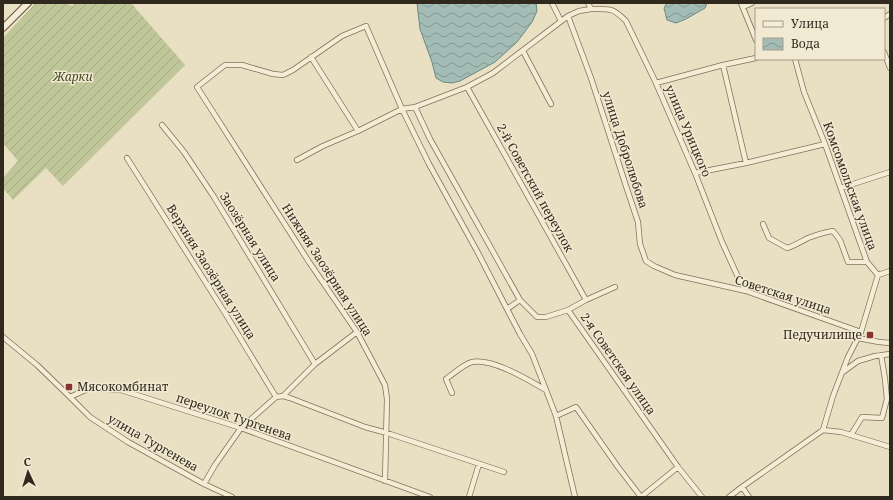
<svg xmlns="http://www.w3.org/2000/svg" width="893" height="500" font-family="'Noto Serif',serif">
  <style>
    .garden { fill: url(#garden-furrows) }
    .water { fill: url(#water-waves); stroke: #6d8983 }
    .lines { fill: none; stroke-linecap: round; stroke-linejoin: round }
    .street-casing { stroke: #81715b; stroke-width: 6 }
    .secondary-casing { stroke: #63523f; stroke-width: 8 }
    .street { stroke: #f5ecd5; stroke-width: 4.5 }
    .secondary { stroke: #f5ecd5; stroke-width: 6 }
    .poi-dot { fill: #8a3432; stroke: #f1e9d1; stroke-width: 1.5 }
    .labels { text-anchor: middle; stroke-width: 3; stroke-linejoin: round; paint-order: stroke }
    .park-label { font-size: 12px; font-style: italic; fill: #424d27; stroke: #f1e9d1 }
    .street-label { font-size: 12px; fill: #32291e; stroke: #f1e9d1 }
    .poi-label { font-size: 12px; fill: #32291e; stroke: #f1e9d1; text-anchor: end }
  </style>
  <defs>
    <pattern id="garden-furrows" width="10" height="10" patternUnits="userSpaceOnUse"><rect width="10" height="10" fill="#bfc698"/><path d="M-1 1l2-2M0 10L10 0M9 11l2-2" fill="none" stroke="#a5aa83"/></pattern>
    <pattern id="water-waves" width="16" height="10" patternUnits="userSpaceOnUse"><rect width="16" height="10" fill="#a4bcb6"/><path d="M0 5q4-4 8 0t8 0" fill="none" stroke="#869993"/></pattern>
  </defs>
  <rect width="100%" height="100%" fill="#e9dfc3"/>
  <path class="garden" d="M36,3h30l6,3 3,-3h56l54,62 -122,121 -17,-18 -33,32 -10,-12v-10l15,-17 -15,-18v-105z"/>
  <path class="water" d="M417,3h119l1,8 -5,11 -15,20 -22,20 -35,19 -8,2 -9,-1 -7,-4 -4,-16 -12,-33z
    M667,3h40l-2,5 -19,11 -10,4 -9,-3 -3,-12z"/>
  <g class="lines">
    <defs>
      <path id="street" d="M552,3l9,18
        M588,3l3,6c19,0 21,-2 35,12l30,62 39,90 27,69 16,35 8,14
        M741,3l15,37
        M743,7l9,-4
        M568,16l23,62 35,108 12,36 2,22 6,17 8,5 21,9 71,16 115,41
        M884,18l6,-4
        M523,51l28,53
        M884,52l6,16
        M311,57l47,74
        M795,59l9,33 21,52 42,118 11,13 -17,57 -13,25 -15,39 -10,34
        M723,65l23,98
        M656,83l67,-18 33,-7
        M467,87l119,213
        M415,107l15,32 23,41 67,120 17,17h9l22,-7 110,157 24,30
        M162,125l22,27 30,45 101,167
        M127,158l98,155 51,84
        M297,160l26,-14 35,-15 44,-22 13,-2 52,-20 26,-14 75,-57 11,-5 12,-2
        M695,173l51,-10 79,-19
        M841,188l49,-16
        M763,224l6,14 18,10c7,-2 13,-6 21,-10 8,-3 17,-6 25,-7l7,9 8,22h19
        M878,275l12,-4
        M507,309l13,-9
        M568,310l18,-10 29,-13
        M3,337l34,28 33,32 20,20 38,25 76,42 28,13
        M858,338l21,4 11,1
        M843,372l15,-11 17,-5 15,-2
        M452,393l-6,-14c7,-5 18,-15 26,-17 21,-4 56,18 74,28
        M283,396l7,2 75,29 22,6 117,39
        M70,397l20,-9 31,2 120,38 189,69
        M556,416l20,-9 42,60 23,30 37,-30
        M851,435l11,-18 20,1 5,-19 -2,-20 -4,-24
        M385,481l2,-82 -2,-14 -28,-53 -48,-70 -112,-175 28,-22h17l31,9 10,1 10,-5 49,-34 24,-10 36,83 27,55 48,87 30,58 13,25 12,20 14,36 10,26 19,81
        M204,484l11,-19 26,-37 35,-31 7,-1 32,-32 42,-32
        M742,487l7,10
        M469,497l10,-33
        M729,497l13,-10 81,-57 18,2 49,15"/>
      <path id="secondary" d="M3,28l25,-25"/>
    </defs>
    <use href="#street" class="street-casing"/>
    <use href="#secondary" class="secondary-casing"/>
    <use href="#street" class="street"/>
    <use href="#secondary" class="secondary"/>
  </g>
  <g class="poi-dot">
    <rect x="866" y="331" width="8" height="8" rx="2"/>
    <rect x="65" y="383" width="8" height="8" rx="2"/>
  </g>
  <g class="labels">
    <g class="park-label">
      <text x="73" y="81">Жарки</text>
    </g>
    <g class="street-label">
      <text transform="translate(688 131) rotate(67)" y="4">улица Урицкого</text>
      <text transform="translate(625 150) rotate(72)" y="4">улица Добролюбова</text>
      <text transform="translate(850 186) rotate(70)" y="4">Комсомольская улица</text>
      <text transform="translate(535 188) rotate(61)" y="4">2-й Советский переулок</text>
      <text transform="translate(250 237) rotate(58)" y="4">Заозёрная улица</text>
      <text transform="translate(327 270) rotate(57)" y="4">Нижняя Заозёрная улица</text>
      <text transform="translate(211 272) rotate(58)" y="4">Верхняя Заозёрная улица</text>
      <text transform="translate(783 295) rotate(18)" y="4">Советская улица</text>
      <text transform="translate(618 364) rotate(55)" y="4">2-я Советская улица</text>
      <text transform="translate(234 417) rotate(19)" y="4">переулок Тургенева</text>
      <text transform="translate(153 443) rotate(30)" y="4">улица Тургенева</text>
    </g>
    <g class="poi-label">
      <text x="862" y="339">Педучилище</text>
      <text x="77" y="391" text-anchor="start">Мясокомбинат</text>
    </g>
  </g>
  <rect width="893" height="500" fill="none" stroke="#32291e" stroke-width="8"/>
  <rect x="755" y="8" width="130" height="52" fill="#f1e9d1" stroke="#a59c89"/>
  <rect x="763" y="21" width="20" height="6" fill="#f5ecd5" stroke="#a59c89"/>
  <text x="791" y="28" font-size="12" fill="#32291e">Улица</text>
  <rect x="763" y="38" width="20" height="12" fill="url(#water-waves)" stroke="#a59c89"/>
  <text x="791" y="48" font-size="12" fill="#32291e">Вода</text>
  <g transform="translate(28 472) rotate(356)" stroke="#f1e9d1" stroke-width="3" paint-order="stroke">
  <path d="M0-3L7 15L0 10L-7 15Z" fill="#32291e"/>
  <text y="-6" font-size="11" font-weight="bold" text-anchor="middle" fill="#32291e">С</text>
  </g>
</svg>
